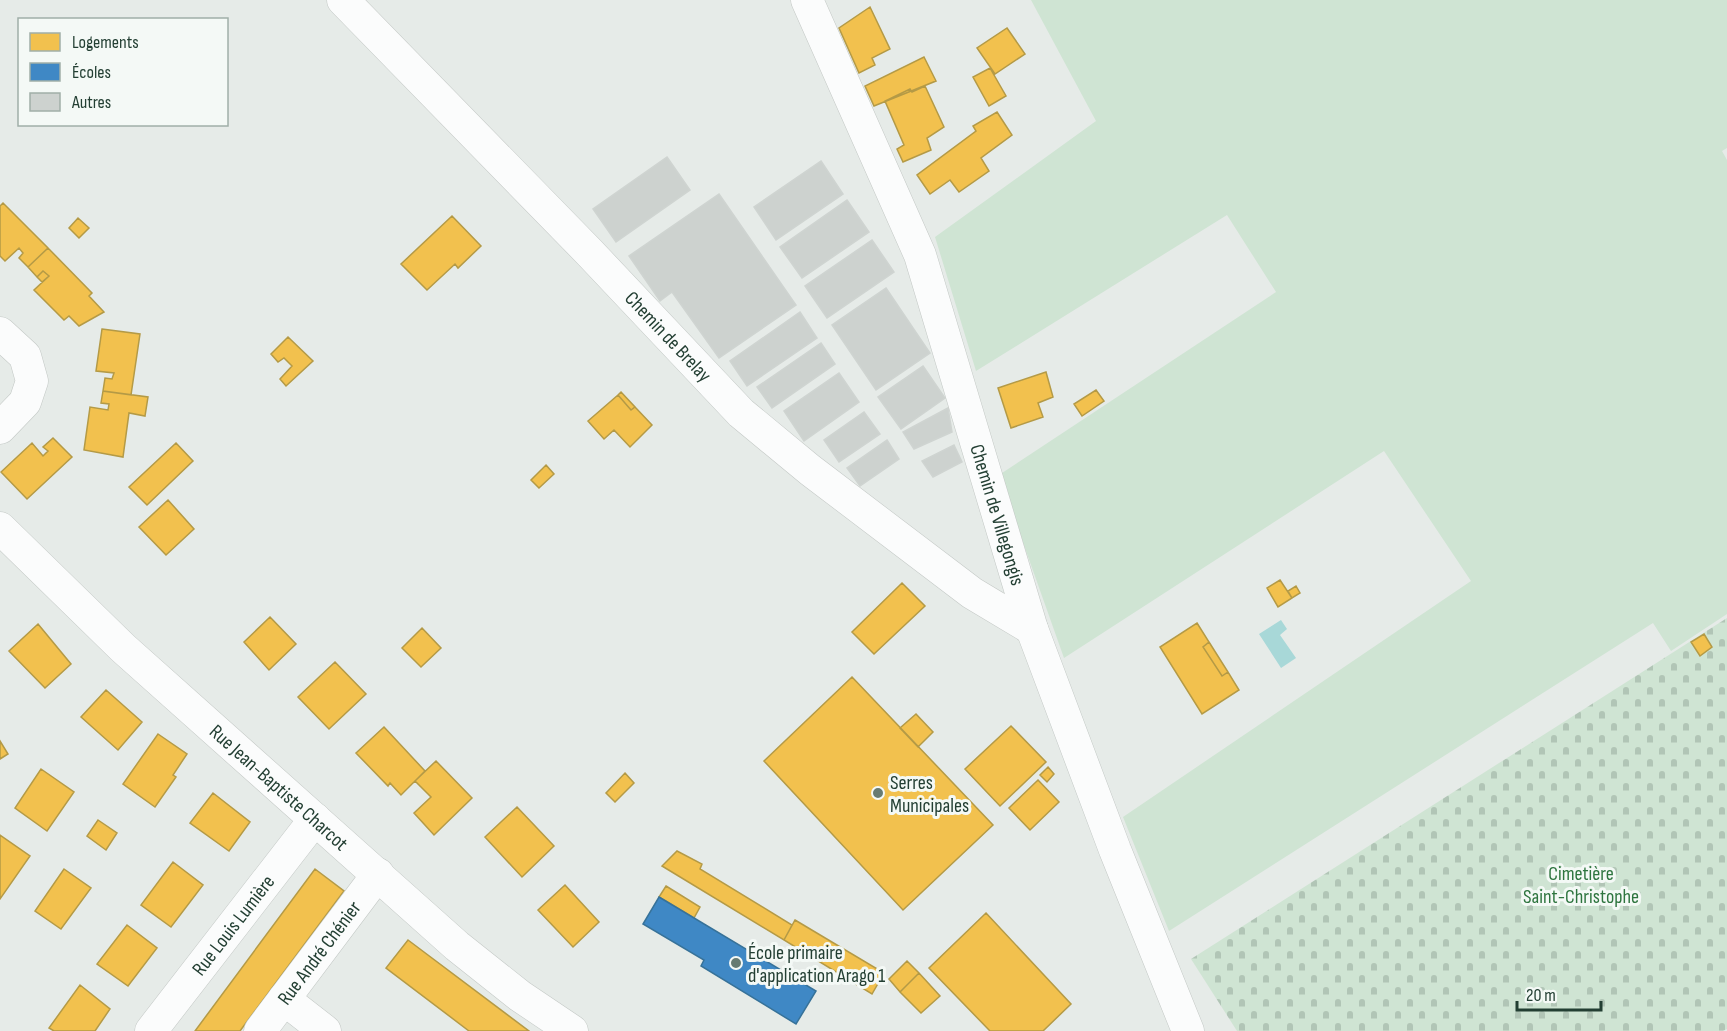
<svg xmlns="http://www.w3.org/2000/svg" width="1727" height="1031" font-family="'Sofia Sans Condensed',sans-serif">
  <style>
    .green { fill: #cfe4d3 }
    .cemetery { fill: url(#cemetery-stones) }
    .water { fill: #a8d8d8 }
    .homes { fill: #f2c14e; stroke: #b49a46; stroke-width: 1.5 }
    .schools { fill: #3f88c5; stroke: #377299; stroke-width: 1.5 }
    .building { fill: #cdd2cf; stroke: #cfd4d1; stroke-width: 1.5 }
    .lines { fill: none; stroke-linecap: round; stroke-linejoin: round }
    .minor-casing { stroke: #c3c8c5; stroke-width: 33 }
    .minor { stroke: #fbfcfc; stroke-width: 32 }
    .poi-dot { fill: #677b72; stroke: #f4f9f6; stroke-width: 2 }
    .labels { text-anchor: middle; stroke-width: 6; stroke-linejoin: round; paint-order: stroke }
    .street-label { font-size: 20px; fill: #233f33; stroke: #f4f9f6 }
    .poi-label { font-size: 20px; fill: #233f33; stroke: #f4f9f6; text-anchor: start }
    .park-label { font-size: 20px; fill: #2e753f; stroke: #f4f9f6 }
  </style>
  <defs>
    <pattern id="cemetery-stones" width="16" height="16" patternUnits="userSpaceOnUse" patternTransform="scale(1.5)"><rect width="16" height="16" fill="#cfe4d3"/><path d="M2 7V4a2 2 0 0 1 4 0v3zM10 15v-3a2 2 0 0 1 4 0v3z" fill="#b1c5b6"/></pattern>
  </defs>
  <rect width="100%" height="100%" fill="#e6ebe8"/>
  <path class="green" d="M1031,0h696v148l-5,3 5,9v454l-56,37 -18,-28 -484,308 -46,-114 348,-236 -87,-130 -320,207 -65,-183 277,-183 -49,-77 -251,156 -41,-134 161,-116z"/>
  <path class="cemetery" d="M1727,618v411l-4,2h-486l-46,-72z"/>
  <path class="water" d="M1281,620l6,9 -7,6 16,23 -15,10 -22,-34z"/>
  <path class="homes" d="M870,7l20,42 -18,9 3,7 -16,8 -20,-45z
    M1007,28l18,26 -30,20 -18,-26z
    M924,57l12,24 -62,25 -9,-20z
    M990,68l16,28 -17,10 -16,-29z
    M925,86l19,41 -17,11 4,12 -28,12 -6,-13 7,-4 -19,-44 25,-12 2,3z
    M997,112l15,23 -31,23 8,13 -30,21 -9,-12 -20,14 -13,-19 59,-44 -3,-5z
    M3,203l45,45 -20,19 -9,-9 4,-5 -4,-5 -14,13 -5,-5v-50z
    M452,216l29,30 -23,22 -3,-4 -28,26 -26,-26z
    M78,218l11,10 -10,10 -10,-10z
    M48,248l44,45 -3,3 15,16 -25,14 -10,-10 -5,4 -30,-30 15,-14 -6,-5 -6,6 -9,-10z
    M43,271l6,5 -7,6 -5,-5z
    M102,329l38,5 -9,61 -28,-4 2,-13 7,1 2,-6 -18,-2z
    M288,337l25,24 -27,25 -6,-7 12,-13 -8,-8 -6,4 -7,-8z
    M1046,372l7,25 -15,6 5,14 -32,11 -13,-40z
    M1096,390l8,11 -22,15 -8,-12z
    M103,391l45,6 -3,19 -16,-3 -6,44 -39,-7 6,-43 18,3 1,-6 -8,-1z
    M621,392l14,15 -4,3 -13,-15z
    M618,395l13,15 4,-3 17,18 -22,22 -16,-17 -10,9 -16,-18z
    M53,438l19,19 -45,42 -26,-27 31,-29 11,13 5,-5 -5,-4z
    M176,443l17,18 -46,44 -18,-18z
    M546,465l8,9 -15,14 -8,-8z
    M168,500l26,29 -28,26 -27,-28z
    M1280,580l12,18 -14,9 -11,-19z
    M902,583l23,23 -51,48 -22,-22z
    M1296,586l4,7 -8,5 -4,-7z
    M270,617l26,27 -27,26 -25,-28z
    M1197,623l12,19 -6,5 19,29 6,-4 11,18 -37,24 -42,-67z
    M38,624l33,40 -26,24 -36,-37z
    M422,628l19,20 -20,19 -19,-19z
    M1704,634l8,13 -12,9 -9,-14z
    M1209,642l19,30 -6,4 -19,-29z
    M335,662l31,32 -37,35 -31,-32z
    M852,677l141,148 -90,85 -139,-149z
    M106,690l36,32 -24,28 -37,-33z
    M916,714l17,18 -15,15 -18,-19z
    M1011,726l35,36 -46,44 -35,-37z
    M384,727l41,44 -24,24 -11,-12 -2,3 -32,-33z
    M158,734l29,20 -14,21 3,2 -21,30 -32,-23z
    M0,741l8,13 -8,5z
    M436,761l36,37 -38,37 -20,-22 17,-16 -16,-16z
    M1048,767l6,7 -7,8 -7,-7z
    M41,769l33,23 -27,39 -32,-23z
    M625,773l9,10 -19,19 -9,-9z
    M1038,780l21,22 -29,28 -21,-22z
    M213,793l37,29 -21,29 -39,-28z
    M517,807l37,39 -32,31 -37,-40z
    M98,820l19,13 -11,17 -19,-14z
    M0,835l30,21 -30,43z
    M677,851l25,13 -2,5 92,56 -8,15 -122,-74z
    M173,862l30,23 -32,42 -30,-22z
    M64,869l27,19 -30,41 -26,-18z
    M315,869l29,22 -104,140h-45z
    M565,885l34,37 -26,25 -35,-37z
    M666,886l34,21 -6,11 -35,-21z
    M986,913l85,91 -28,27h-53l-61,-63z
    M795,920l89,53 -12,21 -88,-54z
    M127,925l30,23 -29,38 -31,-22z
    M408,940l121,91h-60l-83,-63z
    M907,961l12,12 -19,19 -11,-13z
    M919,973l21,23 -19,17 -21,-21z
    M80,985l30,24 -15,22h-41l-5,-3z"/>
  <path class="schools" d="M659,897l157,94 -20,33 -95,-58 3,-6 -61,-36z"/>
  <path class="building" d="M667,157l23,33 -74,52 -23,-33z
    M821,161l22,33 -67,46 -22,-33z
    M719,194l77,111 -77,53 -47,-66 -12,9 -31,-45z
    M847,200l22,32 -67,46 -22,-31z
    M872,240l22,32 -67,46 -22,-32z
    M886,288l44,65 -54,37 -44,-65z
    M800,312l17,26 -70,48 -17,-25z
    M821,343l14,21 -63,44 -15,-21z
    M923,366l22,32 -44,31 -23,-32z
    M839,373l20,29 -55,39 -20,-30z
    M948,408l4,24 -38,17 -11,-17z
    M864,412l16,22 -41,28 -15,-22z
    M887,440l12,19 -39,27 -13,-18z
    M954,445l8,17 -29,15 -11,-16z"/>
  <g class="lines">
    <defs>
      <g id="minor">
        <path id="s1" d="M343,0l247,253 151,160 69,57 162,123 60,36"/>
        <path id="s2" d="M807,0l113,255 112,374 83,221 73,181"/>
        <path d="M0,333l25,23 7,25 -7,21 -25,26"/>
        <path id="s3" d="M0,528l123,120 334,298 63,50 52,35"/>
        <path d="M284,999l41,32"/>
        <path id="s4" d="M151,1031l164,-212"/>
        <path id="s5" d="M260,1031l118,-157"/>
      </g>
    </defs>
    <use href="#minor" class="minor-casing"/>
    <use href="#minor" class="minor"/>
  </g>
  <g class="poi-dot">
    <circle cx="878" cy="793" r="6"/>
    <circle cx="736" cy="963" r="6"/>
  </g>
  <g class="labels">
    <g class="street-label">
      <text dy="7" stroke="none"><textPath href="#s1" startOffset="468">Chemin de Brelay</textPath></text>
      <text dy="7" stroke="none"><textPath href="#s2" startOffset="550">Chemin de Villegongis</textPath></text>
      <text dy="7" stroke="none"><textPath href="#s3" startOffset="381">Rue Jean-Baptiste Charcot</textPath></text>
      <text dy="7" stroke="none"><textPath href="#s4" startOffset="134">Rue Louis Lumière</textPath></text>
      <text dy="7" stroke="none"><textPath href="#s5" startOffset="98">Rue André Chénier</textPath></text>
    </g>
    <g class="poi-label">
      <text x="890" y="789">Serres<tspan x="890" dy="23">Municipales</tspan></text>
      <text x="748" y="959">École primaire<tspan x="748" dy="23">d'application Arago 1</tspan></text>
    </g>
    <g class="park-label">
      <text x="1581" y="880">Cimetière<tspan x="1581" dy="23">Saint-Christophe</tspan></text>
    </g>
  </g>
  <rect x="18" y="18" width="210" height="108" fill="#f4f9f6" stroke="#a0afa8" stroke-width="1.5"/>
  <rect x="30" y="33" width="30" height="18" fill="#f2c14e" stroke="#a0afa8" stroke-width="1.5"/>
  <text x="72" y="48" font-size="18" fill="#233f33">Logements</text>
  <rect x="30" y="63" width="30" height="18" fill="#3f88c5" stroke="#a0afa8" stroke-width="1.5"/>
  <text x="72" y="78" font-size="18" fill="#233f33">Écoles</text>
  <rect x="30" y="93" width="30" height="18" fill="#cdd2cf" stroke="#a0afa8" stroke-width="1.5"/>
  <text x="72" y="108" font-size="18" fill="#233f33">Autres</text>
  <path d="M1517 1001v9h84v-9" fill="none" stroke="#233f33" stroke-width="3"/>
  <text x="1526" y="1001" font-size="18" fill="#233f33" stroke="#f4f9f6" stroke-width="4.5" paint-order="stroke">20 m</text>
</svg>
